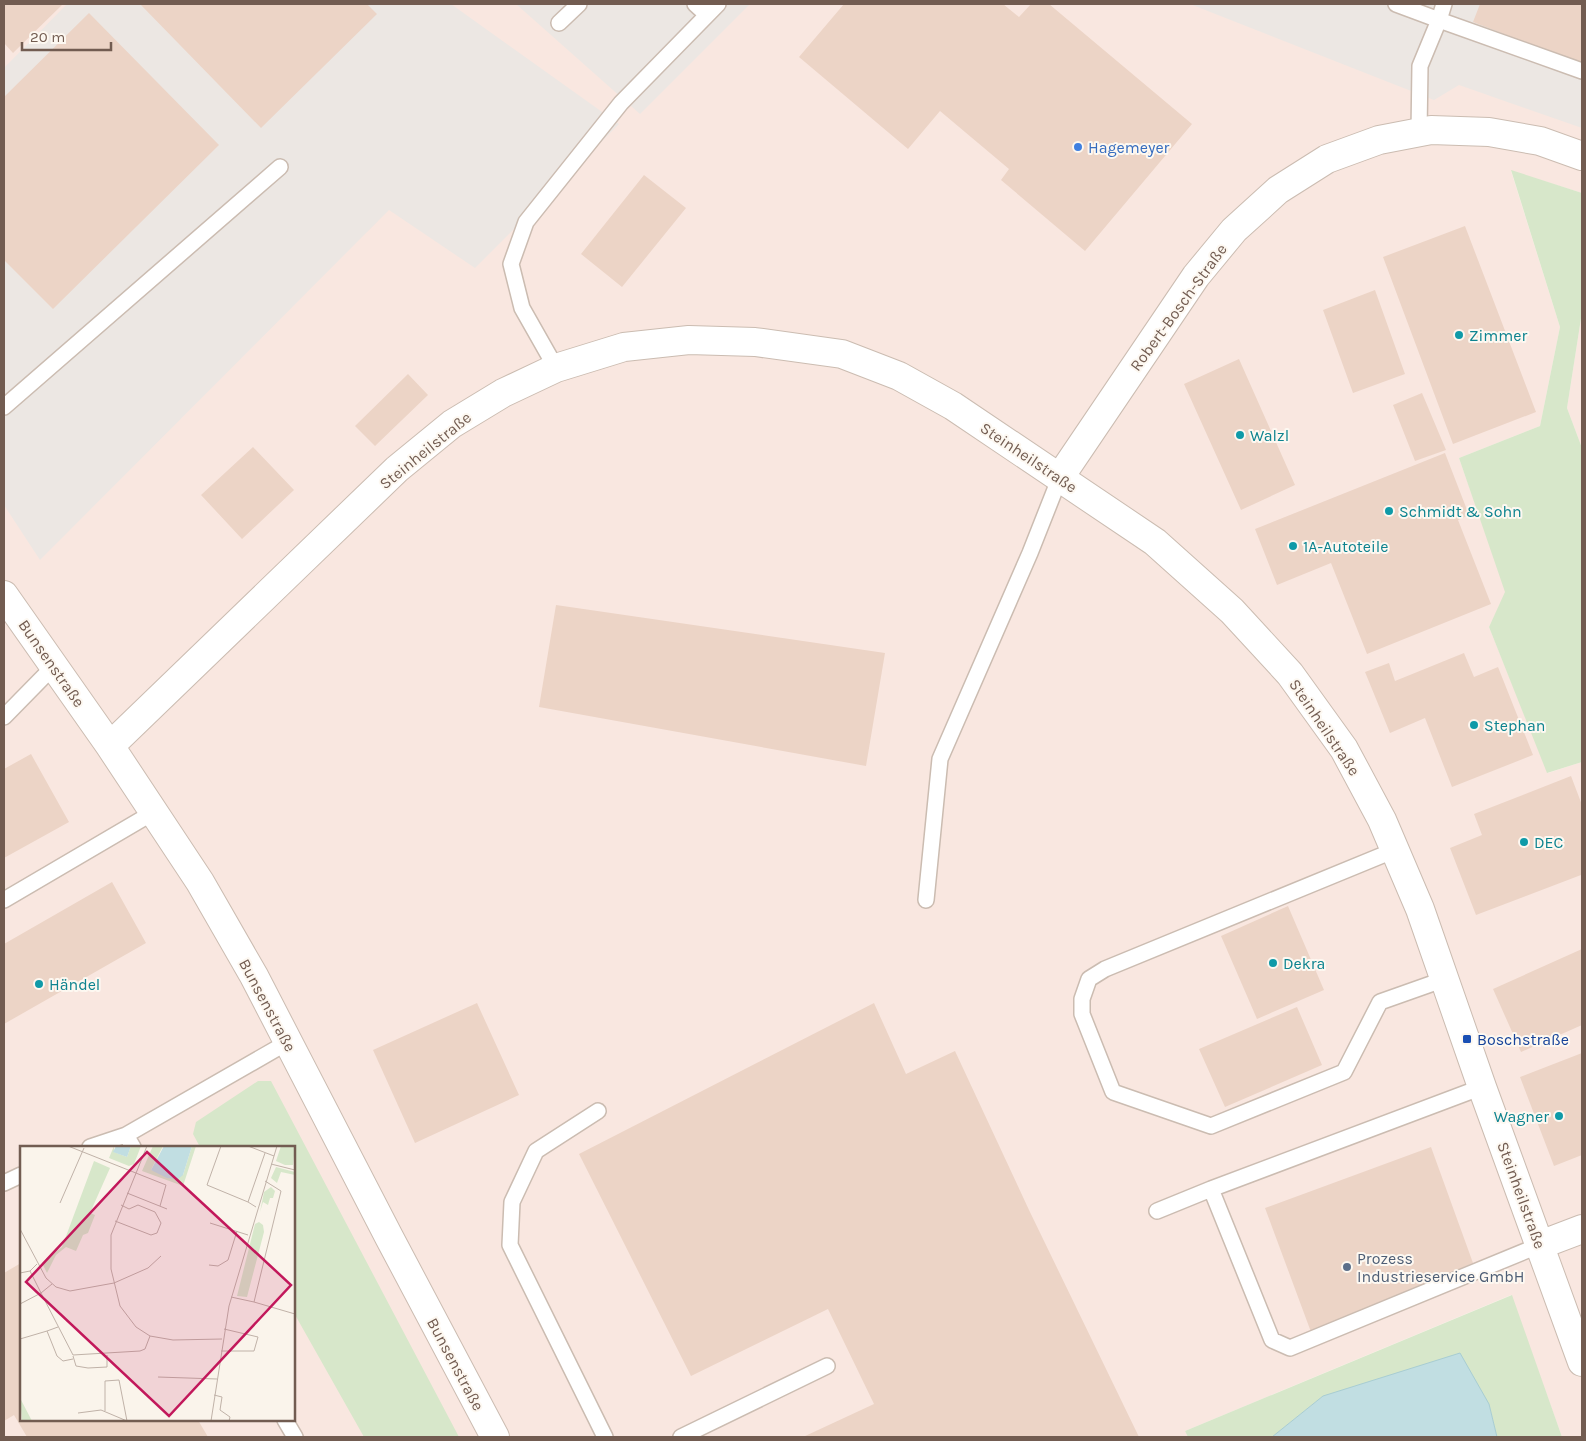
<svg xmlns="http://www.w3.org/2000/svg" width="1586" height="1441" font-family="Karla,sans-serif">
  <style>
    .commercial { fill: #f9e7e0; fill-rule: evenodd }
    .industrial { fill: #ece7e3 }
    .green { fill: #d7e7ca }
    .water { fill: #c1dee2; stroke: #a8cdd2 }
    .building { fill: #ecd4c6 }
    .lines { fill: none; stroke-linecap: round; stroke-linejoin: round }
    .service-casing { stroke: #cbbcb1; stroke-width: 18 }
    .minor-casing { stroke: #cbbcb1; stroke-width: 30 }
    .service { stroke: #fff; stroke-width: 15 }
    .minor { stroke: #fff; stroke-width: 28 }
    .shop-dot { fill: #3f7fe0; stroke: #fdf8f1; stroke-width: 2 }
    .culture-dot { fill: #0f9aa8; stroke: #fdf8f1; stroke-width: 2 }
    .transit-dot { fill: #1a4fb4; stroke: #fdf8f1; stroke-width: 2 }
    .service-dot { fill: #5c6f8a; stroke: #fdf8f1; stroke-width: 2 }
    .labels { text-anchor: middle; stroke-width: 4; stroke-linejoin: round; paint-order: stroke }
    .shop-label { font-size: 16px; fill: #366cbe; stroke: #fdf8f1; text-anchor: start }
    .street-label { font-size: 16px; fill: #725c51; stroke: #fdf8f1 }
    .culture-label { font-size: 16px; fill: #0d838f; stroke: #fdf8f1; text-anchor: start }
    .transit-label { font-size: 16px; fill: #164399; stroke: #fdf8f1; text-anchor: start }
    .service-label { font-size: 16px; fill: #4e5e75; stroke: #fdf8f1; text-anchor: start }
    .inset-road { fill: none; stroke: #c0b2a8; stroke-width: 1 }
    .view { fill: #c2185b; fill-opacity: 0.15; stroke: #c2185b; stroke-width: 2.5 }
    .inset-edge { fill: none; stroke: #725c51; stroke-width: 2.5 }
  </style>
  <rect width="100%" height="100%" fill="#faf4eb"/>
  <path class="commercial" d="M4,4h1578v189l-71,-22 49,156 -20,99 -81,32 47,134 -17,35 59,146 34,-11v675h-20l-51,-142 -326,136 3,6h-1184zM21,1147h273v273h-273z
    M1582,312v136l-15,-40z"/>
  <path class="industrial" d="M67,4h384l168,120 -144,144 -86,-58 -349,350 -36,-55v-437z
    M516,4h234l-110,110z
    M1190,4h392v124l-123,-43 -25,15z"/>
  <path class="green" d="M1511,170l71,23v119l-15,96 15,40v314l-35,11 -58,-146 16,-35 -46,-134 81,-32 20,-99z
    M258,1081h13l188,356h-95l-70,-124v-166h-94l-7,-13 3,-12z
    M1512,1295l50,142h-65l-8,-33 -166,-8 -51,41h-84l-3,-6z"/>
  <path class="water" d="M1460,1353l29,51 8,33h-225l51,-41z"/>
  <path class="building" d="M4,4h59l-50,49 -9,-10z
    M140,4h227l10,10 -116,114z
    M844,4h159l16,13 12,-13h18l143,120 -107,127 -84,-71 8,-11 -69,-58 -32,38 -109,-92z
    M1480,4h102v60l-109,-42z
    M89,13l130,132 -166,164 -49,-49v-163z
    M644,175l42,33 -64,79 -41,-33z
    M1465,226l71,186 -83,32 -70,-187z
    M1375,290l30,84 -52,19 -30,-83z
    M1239,359l56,126 -54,25 -57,-126z
    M408,374l20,21 -53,51 -20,-20z
    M1422,393l24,57 -31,11 -22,-56z
    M253,447l41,43 -52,49 -41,-44z
    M1445,453l24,62 -11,5 33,84 -124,50 -36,-91 -54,22 -22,-56z
    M556,605l329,48 -19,113 -327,-59z
    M1464,653l10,24 24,-10 35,88 -81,32 -27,-69 -35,15 -25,-61 24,-9 6,18z
    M31,754l38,68 -65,36v-89z
    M1571,776l11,29v73l-1,-3 -105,40 -26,-67 32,-13 -8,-21z
    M112,882l34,61 -142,81v-80z
    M1288,906l36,84 -67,29 -36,-83z
    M1582,949v76l-61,27 -28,-63z
    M477,1003l42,92 -104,48 -42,-93z
    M874,1003l32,71 49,-23 74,159 110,227h-336l71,-33 -46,-95 -137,67 -112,-222z
    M1297,1007l25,58 -97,42 -26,-58z
    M1582,1053v102l-28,11 -34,-89z
    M1431,1147l42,116 -162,69 -46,-124z
    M21,1263v157h177l10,17h-181l-13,-22 -10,6v-148z"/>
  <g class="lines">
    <defs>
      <path id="service" d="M695,4l12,11
        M1396,4l43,16 -19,46 -1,66
        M1444,4l-5,16 143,51
        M559,23l20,-19
        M556,368l-34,-60 -11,-44 15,-42 95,-119 97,-99
        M4,407l276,-240
        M4,717l50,-51
        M1395,850l-290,119 -16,10 -7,20v15l31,78 98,34 133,-54 36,-70 65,-23
        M4,900l150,-88
        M926,900l14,-141 90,-206 30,-76
        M598,1111l-62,40 -24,51 -2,43 95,192
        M126,1135l162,-93
        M90,1147l36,-12 7,12
        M4,1183l17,-8
        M1211,1189l61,151 18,8 250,-103
        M1157,1211l54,-22 271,-102
        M285,1420l10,17
        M681,1437l146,-71"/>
      <path id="minor" d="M1060,477l136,-201 38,-46 44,-40 49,-31 52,-19 52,-10 58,2 51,9 42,15
        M4,595l106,151 90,136 54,94 135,261 106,200
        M110,746l287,-277 55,-45 51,-31 53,-25 68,-21 65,-7 66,2 87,12 57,22 54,30 202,136 77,69 58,63 54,75 38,71 38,89 62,178 100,275
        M1540,1245l42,-16"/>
    </defs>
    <use href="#service" class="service-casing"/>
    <use href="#minor" class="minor-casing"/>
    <use href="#service" class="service"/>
    <use href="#minor" class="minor"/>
  </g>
  <circle class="shop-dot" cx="1078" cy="147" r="5"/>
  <g class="culture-dot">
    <circle cx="1459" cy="335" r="5"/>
    <circle cx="1240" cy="435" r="5"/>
    <circle cx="1389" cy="511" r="5"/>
    <circle cx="1293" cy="546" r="5"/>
    <circle cx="1474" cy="725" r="5"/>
    <circle cx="1524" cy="842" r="5"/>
    <circle cx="1273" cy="963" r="5"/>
    <circle cx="39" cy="984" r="5"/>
    <circle cx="1559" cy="1116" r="5"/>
  </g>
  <rect class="transit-dot" x="1462" y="1034" width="10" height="10" rx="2.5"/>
  <circle class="service-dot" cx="1347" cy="1267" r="5"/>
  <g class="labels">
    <g class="shop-label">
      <text x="1088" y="153">Hagemeyer</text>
    </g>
    <g class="street-label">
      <text transform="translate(1178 307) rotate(-54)" y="6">Robert-Bosch-Straße</text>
      <text transform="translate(425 450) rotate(-39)" y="6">Steinheilstraße</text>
      <text transform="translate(1029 457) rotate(34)" y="6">Steinheilstraße</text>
      <text transform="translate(52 663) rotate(55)" y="6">Bunsenstraße</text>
      <text transform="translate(1325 727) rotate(56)" y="6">Steinheilstraße</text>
      <text transform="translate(268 1005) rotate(62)" y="6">Bunsenstraße</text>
      <text transform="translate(1522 1195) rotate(70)" y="6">Steinheilstraße</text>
      <text transform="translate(456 1364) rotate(62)" y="6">Bunsenstraße</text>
    </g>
    <g class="culture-label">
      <text x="1469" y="341">Zimmer</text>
      <text x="1250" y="441">Walzl</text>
      <text x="1399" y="517">Schmidt &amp; Sohn</text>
      <text x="1303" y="552">1A-Autoteile</text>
      <text x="1484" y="731">Stephan</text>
      <text x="1534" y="848">DEC</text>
      <text x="1283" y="969">Dekra</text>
      <text x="49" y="990">Händel</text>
      <text x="1549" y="1122" text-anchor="end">Wagner</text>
    </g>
    <g class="transit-label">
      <text x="1477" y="1045">Boschstraße</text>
    </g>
    <g class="service-label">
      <text x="1357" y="1264">Prozess<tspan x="1357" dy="18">Industrieservice GmbH</tspan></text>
    </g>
  </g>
  <g transform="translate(20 1146)">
    <rect width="275" height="275" fill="#faf4eb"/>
    <path d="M94,0v6l13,5 4,-11h10l-7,18 -5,2 -20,-8zM133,0h17h-7l-12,24 32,5 9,-29h4l-13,40 -41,-15zM261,0h14l-2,19h-8l-9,-4zM74,15l16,7 -20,45 5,2 -7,18 -5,2 -7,16 -10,-4 -10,8 -9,18 -5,-10 20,-16zM256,21l19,5v3l-14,-3 -4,11 -6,-5zM251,41l4,4 -2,7h-3l-2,7 -5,-3 -3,10 4,-20zM239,76l4,3 1,7 -17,65 -10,-1 18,-72zM0,252l12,23h-10z" fill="#d7e7ca"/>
    <path d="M96,0h15l-4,11 -14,-5zM144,0h28l-9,29 -5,4 -11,-1 -16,-8z" fill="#c1dee2"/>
    <path class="inset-road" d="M48,0l98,39 -6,21M127,0l-36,89v34l9,37 16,21 14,9 23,4 49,-1M201,0l-14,39 41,17M228,0l26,10M251,18l24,6M245,35l16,10 -27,111 41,12M107,47l40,16M40,57l24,-55M236,61l-8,-5 17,-49M95,75l36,14 6,-2 4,-10 -6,-11 -17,-7 -9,4 -8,-4M190,77l38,12M0,83l26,49 10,9 14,4 44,-8 34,-15 13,-12M189,119l9,1 10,-6 9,-29M0,127l10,-2 7,-7M32,138l-11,9 32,62 67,-4 5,-2 5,-13M211,151l23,5M0,158l21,-11 -11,-22M38,181l-11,4 10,25 6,5 10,-2M0,193l27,-8M201,205h33l4,-14 -34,-8M53,210l3,10 12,2 19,-1v-12M138,231l59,2M194,249l8,2 -2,13 10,7 -1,4M85,265v-30l14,-1 8,41M58,267l23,-3 26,11M191,275l18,-115 48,-160"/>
    <path class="view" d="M127,6l144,133 -122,131 -143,-134z"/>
    <rect width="275" height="275" class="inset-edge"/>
  </g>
  <rect width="1586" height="1441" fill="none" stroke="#725c51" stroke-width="10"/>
  <path d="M22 42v8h89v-8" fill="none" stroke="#725c51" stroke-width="2.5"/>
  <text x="30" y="42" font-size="15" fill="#725c51" stroke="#fdf8f1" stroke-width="4" paint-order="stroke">20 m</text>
</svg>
